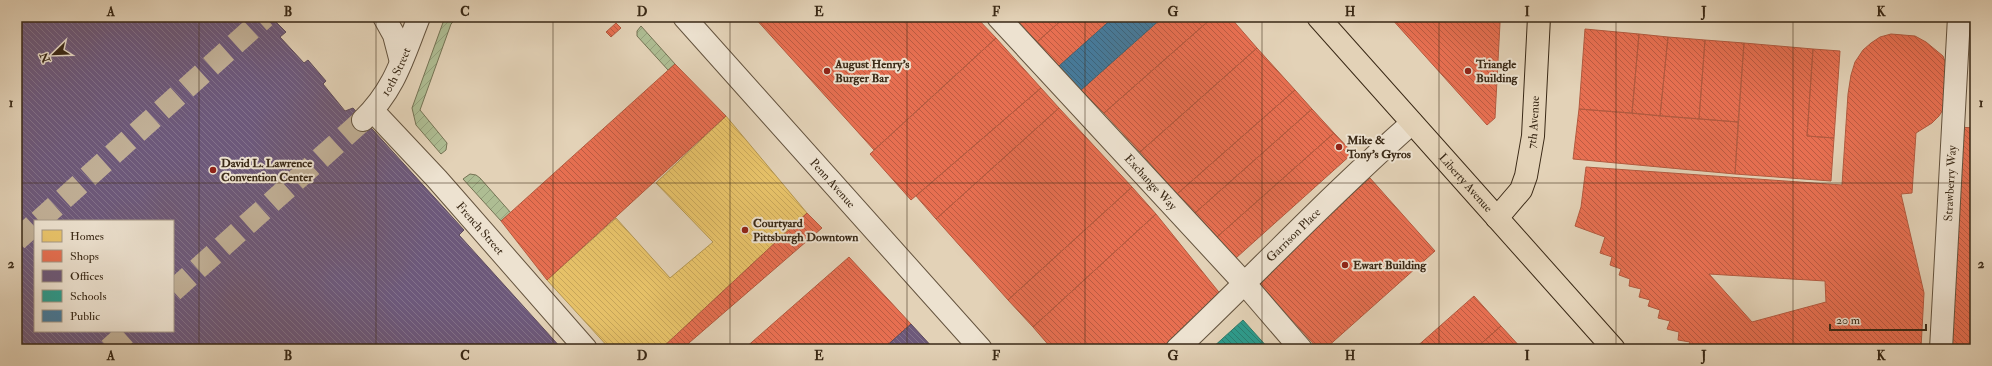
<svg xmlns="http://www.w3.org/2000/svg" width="1992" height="366" font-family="'IM FELL Double Pica',serif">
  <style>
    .garden { fill: url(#garden-furrows); stroke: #747354 }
    .homes { fill: url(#homes-back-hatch); stroke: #b49651 }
    .shops { fill: url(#shops-back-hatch); stroke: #b35a3f; fill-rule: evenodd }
    .offices { fill: url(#offices-back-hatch); stroke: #5e4b5c; fill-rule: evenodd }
    .schools { fill: url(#schools-back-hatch); stroke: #2f7a6b }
    .public { fill: url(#public-back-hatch); stroke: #426274 }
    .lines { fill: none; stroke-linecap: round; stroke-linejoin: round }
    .minor-tunnel { stroke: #c1b097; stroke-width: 22; stroke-dasharray: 22 11; stroke-linecap: butt }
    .minor-casing { stroke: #64533e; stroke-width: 24 }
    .major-casing { stroke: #3a2916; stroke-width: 24 }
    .minor { stroke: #ede2d0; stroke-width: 22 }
    .major { stroke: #e3d2b7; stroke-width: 22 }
    .grid { fill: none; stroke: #3a2916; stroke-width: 1; stroke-opacity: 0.55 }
    .poi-dot { fill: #8f2418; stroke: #ede2d0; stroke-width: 1.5 }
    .labels { text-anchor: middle; stroke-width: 4; stroke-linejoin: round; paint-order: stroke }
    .poi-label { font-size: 12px; font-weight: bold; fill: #3a2916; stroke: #ede2d0; text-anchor: start }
    .street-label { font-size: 12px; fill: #3a2916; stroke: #ede2d0 }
    .neatline { fill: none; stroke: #3a2916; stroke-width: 1.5 }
    .grid-label { font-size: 13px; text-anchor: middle; font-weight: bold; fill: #3a2916 }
  </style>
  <defs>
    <pattern id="garden-furrows" width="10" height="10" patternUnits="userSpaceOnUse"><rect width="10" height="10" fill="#aebd93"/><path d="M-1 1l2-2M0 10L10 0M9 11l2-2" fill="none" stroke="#96a27e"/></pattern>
    <pattern id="homes-back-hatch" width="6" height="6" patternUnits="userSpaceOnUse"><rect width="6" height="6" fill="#e9c46a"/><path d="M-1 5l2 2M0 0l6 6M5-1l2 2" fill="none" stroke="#c9a85b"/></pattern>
    <pattern id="shops-back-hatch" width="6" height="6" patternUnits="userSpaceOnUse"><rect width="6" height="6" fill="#e76f51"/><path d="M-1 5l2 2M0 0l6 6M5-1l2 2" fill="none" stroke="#bc5b42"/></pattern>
    <pattern id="offices-back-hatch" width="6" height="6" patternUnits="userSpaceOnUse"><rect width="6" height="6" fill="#6d597a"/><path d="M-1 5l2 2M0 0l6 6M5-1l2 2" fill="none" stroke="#83728a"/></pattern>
    <pattern id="schools-back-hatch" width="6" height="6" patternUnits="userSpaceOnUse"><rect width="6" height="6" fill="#2a9d8f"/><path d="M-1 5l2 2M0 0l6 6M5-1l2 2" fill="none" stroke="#258074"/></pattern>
    <pattern id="public-back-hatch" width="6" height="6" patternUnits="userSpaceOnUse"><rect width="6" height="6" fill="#457b9d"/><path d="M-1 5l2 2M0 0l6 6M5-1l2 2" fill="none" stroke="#3b657f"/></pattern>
  </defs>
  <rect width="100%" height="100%" fill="#e3d2b7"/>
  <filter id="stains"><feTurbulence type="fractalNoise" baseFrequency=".005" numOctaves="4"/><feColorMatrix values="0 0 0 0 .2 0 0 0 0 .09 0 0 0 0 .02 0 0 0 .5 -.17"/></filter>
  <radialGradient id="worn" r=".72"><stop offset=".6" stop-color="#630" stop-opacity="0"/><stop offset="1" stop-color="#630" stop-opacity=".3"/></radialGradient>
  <path class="garden" d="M445,17h13l-7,7 -31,86 27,33 -1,7 -5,4 -25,-29 -4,-17z
    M641,26l34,38 -7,6 -31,-34v-5z
    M470,174l6,1 4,3 31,35 -10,8 -38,-42z"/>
  <path class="homes" d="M726,116l81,97 -146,136h-51l-63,-69 69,-62 54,60 43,-36 -57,-59z"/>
  <path class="shops" d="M754,17h222l20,21 -122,112z
    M1024,17h41l-28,25 -18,-20z
    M1065,17h49l-55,49 -22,-24z
    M1163,17h50l-109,96 -23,-23z
    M1213,17h17l27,31 -117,104 -36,-39z
    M1390,17h109l1,6 -5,95 -8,7z
    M616,23l5,5 -10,9 -5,-5z
    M1585,29l54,5 -7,79 -53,-4z
    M1639,34l29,3 -8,79 -28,-3z
    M1891,34l24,2 11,6 17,14 4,11 -1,38 -7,11 -7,7 -16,10 -4,60 -11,1 23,99 -3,55 -234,1 3,-7 -12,-2 1,-8 -12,-3 3,-8 -12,-3 2,-8 -12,-4 2,-6 -11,-3 2,-8 -12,-3 1,-7 -11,-4 2,-6 -11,-4 2,-8 -12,-4 5,-16 -30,-11 6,-19 5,-40 256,18 6,-91 3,-19 4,-13 8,-12 8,-7 9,-6zM1709,274l116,7 1,21 -74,20z
    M1668,37l37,3 -6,79 -39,-3z
    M996,38l45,50 -130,112 -41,-46z
    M1705,40l39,3 -6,79 -39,-3z
    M1744,43l69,6 -6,87 27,2 -3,43 -96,-7z
    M1257,48l38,42 -118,104 -37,-42z
    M1813,49l27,2 -6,87 -27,-2z
    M675,64l51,52 -179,164 -46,-59z
    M1041,88l18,20 -123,111 -20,-23z
    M1295,90l17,19 -117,104 -18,-19z
    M1059,108l73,79 -124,113 -72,-81z
    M1312,109l22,24 -117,104 -22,-24z
    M1579,109l159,13 -3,52 -162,-15z
    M1958,127l17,1v221h-26z
    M1334,133l19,20 -117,105 -19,-21z
    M1370,178l65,73 -110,98h-7l-62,-69z
    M1132,187l24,27 -123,113 -25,-27z
    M807,213l15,15 -140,121h-21z
    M1156,214l66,82 -55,53h-115l-19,-22z
    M849,257l62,67 -28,25h-139z
    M1474,296l27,30 -26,23h-61z
    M1501,326l21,23h-47z"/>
  <path class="offices" d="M17,17h254l15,15 -6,5 24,26 4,-3 18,21 -3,3 22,27 8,-3 111,122 -5,5 103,114h-545zM35,221h138v110h-138z
    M911,324l23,25h-51z"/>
  <path class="schools" d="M1243,320l26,29h-58z"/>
  <path class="public" d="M1114,17h49l-82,73 -22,-24z"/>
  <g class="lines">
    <path class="minor-tunnel" d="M39,221l226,-204
      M17,240l18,-16
      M173,291l190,-171
      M109,349l20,-18"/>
    <defs>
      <g id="minor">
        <path d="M384,17l10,18 7,27"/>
        <path id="s1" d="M684,17l297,332"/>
        <path id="s2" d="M998,17l247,267 56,65"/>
        <path id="s3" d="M373,111l64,68 149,170"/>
        <path id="s4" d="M363,120c32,-31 40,-63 56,-103"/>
        <path id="s5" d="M1177,349c79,-75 153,-154 235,-226"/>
        <path id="s6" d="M1941,349l18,-332"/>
      </g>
      <g id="major">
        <path id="s7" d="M1318,17l296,332"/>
        <path id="s8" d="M1497,218l24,-28 5,-14 7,-40 6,-119"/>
      </g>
    </defs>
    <use href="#minor" class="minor-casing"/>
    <use href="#major" class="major-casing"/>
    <use href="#minor" class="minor"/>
    <use href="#major" class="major"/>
  </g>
  <path class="grid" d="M199,17v332M376,17v332M553,17v332M730,17v332M907,17v332M1085,17v332M1262,17v332M1439,17v332M1616,17v332M1793,17v332M17,183h1958"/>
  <g class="poi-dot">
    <circle cx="827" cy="71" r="4"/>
    <circle cx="1468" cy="71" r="4"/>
    <circle cx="1339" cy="147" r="4"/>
    <circle cx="213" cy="170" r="4"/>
    <circle cx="745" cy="230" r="4"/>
    <circle cx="1345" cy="265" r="4"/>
  </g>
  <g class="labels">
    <g class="poi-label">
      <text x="835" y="68">August Henry's<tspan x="835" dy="14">Burger Bar</tspan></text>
      <text x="1476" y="68">Triangle<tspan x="1476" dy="14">Building</tspan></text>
      <text x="1347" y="144">Mike &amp;<tspan x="1347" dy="14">Tony's Gyros</tspan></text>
      <text x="221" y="167">David L. Lawrence<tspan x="221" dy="14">Convention Center</tspan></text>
      <text x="753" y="227">Courtyard<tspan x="753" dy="14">Pittsburgh Downtown</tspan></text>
      <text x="1353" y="269">Ewart Building</text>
    </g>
    <g class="street-label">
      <text dy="4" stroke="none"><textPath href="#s4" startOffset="59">10th Street</textPath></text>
      <text dy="4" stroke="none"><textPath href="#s8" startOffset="106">7th Avenue</textPath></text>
      <text dy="4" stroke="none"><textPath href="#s2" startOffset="225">Exchange Way</textPath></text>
      <text dy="4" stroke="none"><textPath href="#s1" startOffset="223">Penn Avenue</textPath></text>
      <text dy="4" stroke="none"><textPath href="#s7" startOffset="222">Liberty Avenue</textPath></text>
      <text dy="4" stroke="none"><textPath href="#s6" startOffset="166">Strawberry Way</textPath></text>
      <text dy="4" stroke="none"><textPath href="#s3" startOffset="159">French Street</textPath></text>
      <text dy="4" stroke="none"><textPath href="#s5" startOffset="163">Garrison Place</textPath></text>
    </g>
  </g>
  <rect width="1992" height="366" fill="none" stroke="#e3d2b7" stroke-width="44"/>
  <rect x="34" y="220" width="140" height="112" fill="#ede2d0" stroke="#a59886"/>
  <rect x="42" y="230" width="20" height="12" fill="#e9c46a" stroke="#a59886"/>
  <text x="70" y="240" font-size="12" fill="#3a2916">Homes</text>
  <rect x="42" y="250" width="20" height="12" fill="#e76f51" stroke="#a59886"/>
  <text x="70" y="260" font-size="12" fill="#3a2916">Shops</text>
  <rect x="42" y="270" width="20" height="12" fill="#6d597a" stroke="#a59886"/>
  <text x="70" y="280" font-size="12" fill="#3a2916">Offices</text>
  <rect x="42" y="290" width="20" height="12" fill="#2a9d8f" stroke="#a59886"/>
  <text x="70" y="300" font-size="12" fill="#3a2916">Schools</text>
  <rect x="42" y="310" width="20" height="12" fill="#457b9d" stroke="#a59886"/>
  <text x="70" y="320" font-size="12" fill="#3a2916">Public</text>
  <g transform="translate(54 54) rotate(247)" stroke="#ede2d0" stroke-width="3" paint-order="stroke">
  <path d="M0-3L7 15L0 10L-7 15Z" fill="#3a2916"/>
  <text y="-6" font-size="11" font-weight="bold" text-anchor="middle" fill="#3a2916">N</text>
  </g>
  <path d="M1830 324v6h96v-6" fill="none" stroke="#3a2916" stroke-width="2"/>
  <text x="1836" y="324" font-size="12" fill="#3a2916" stroke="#ede2d0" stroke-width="3" paint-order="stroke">20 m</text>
  <rect x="22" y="22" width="1948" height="322" class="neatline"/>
  <g class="grid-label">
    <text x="111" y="16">A</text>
    <text x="288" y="16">B</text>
    <text x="465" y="16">C</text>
    <text x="642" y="16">D</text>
    <text x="819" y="16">E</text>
    <text x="996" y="16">F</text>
    <text x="1173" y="16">G</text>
    <text x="1350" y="16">H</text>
    <text x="1527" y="16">I</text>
    <text x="1704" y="16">J</text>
    <text x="1881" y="16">K</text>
    <text x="11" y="107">1</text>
    <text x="1981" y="107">1</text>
    <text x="11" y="268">2</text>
    <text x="1981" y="268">2</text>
    <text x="111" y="360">A</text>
    <text x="288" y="360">B</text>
    <text x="465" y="360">C</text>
    <text x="642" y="360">D</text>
    <text x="819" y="360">E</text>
    <text x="996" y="360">F</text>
    <text x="1173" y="360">G</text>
    <text x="1350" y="360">H</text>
    <text x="1527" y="360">I</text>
    <text x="1704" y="360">J</text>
    <text x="1881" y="360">K</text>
  </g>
  <rect width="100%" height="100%" filter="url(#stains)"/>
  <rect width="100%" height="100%" fill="url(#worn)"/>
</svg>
